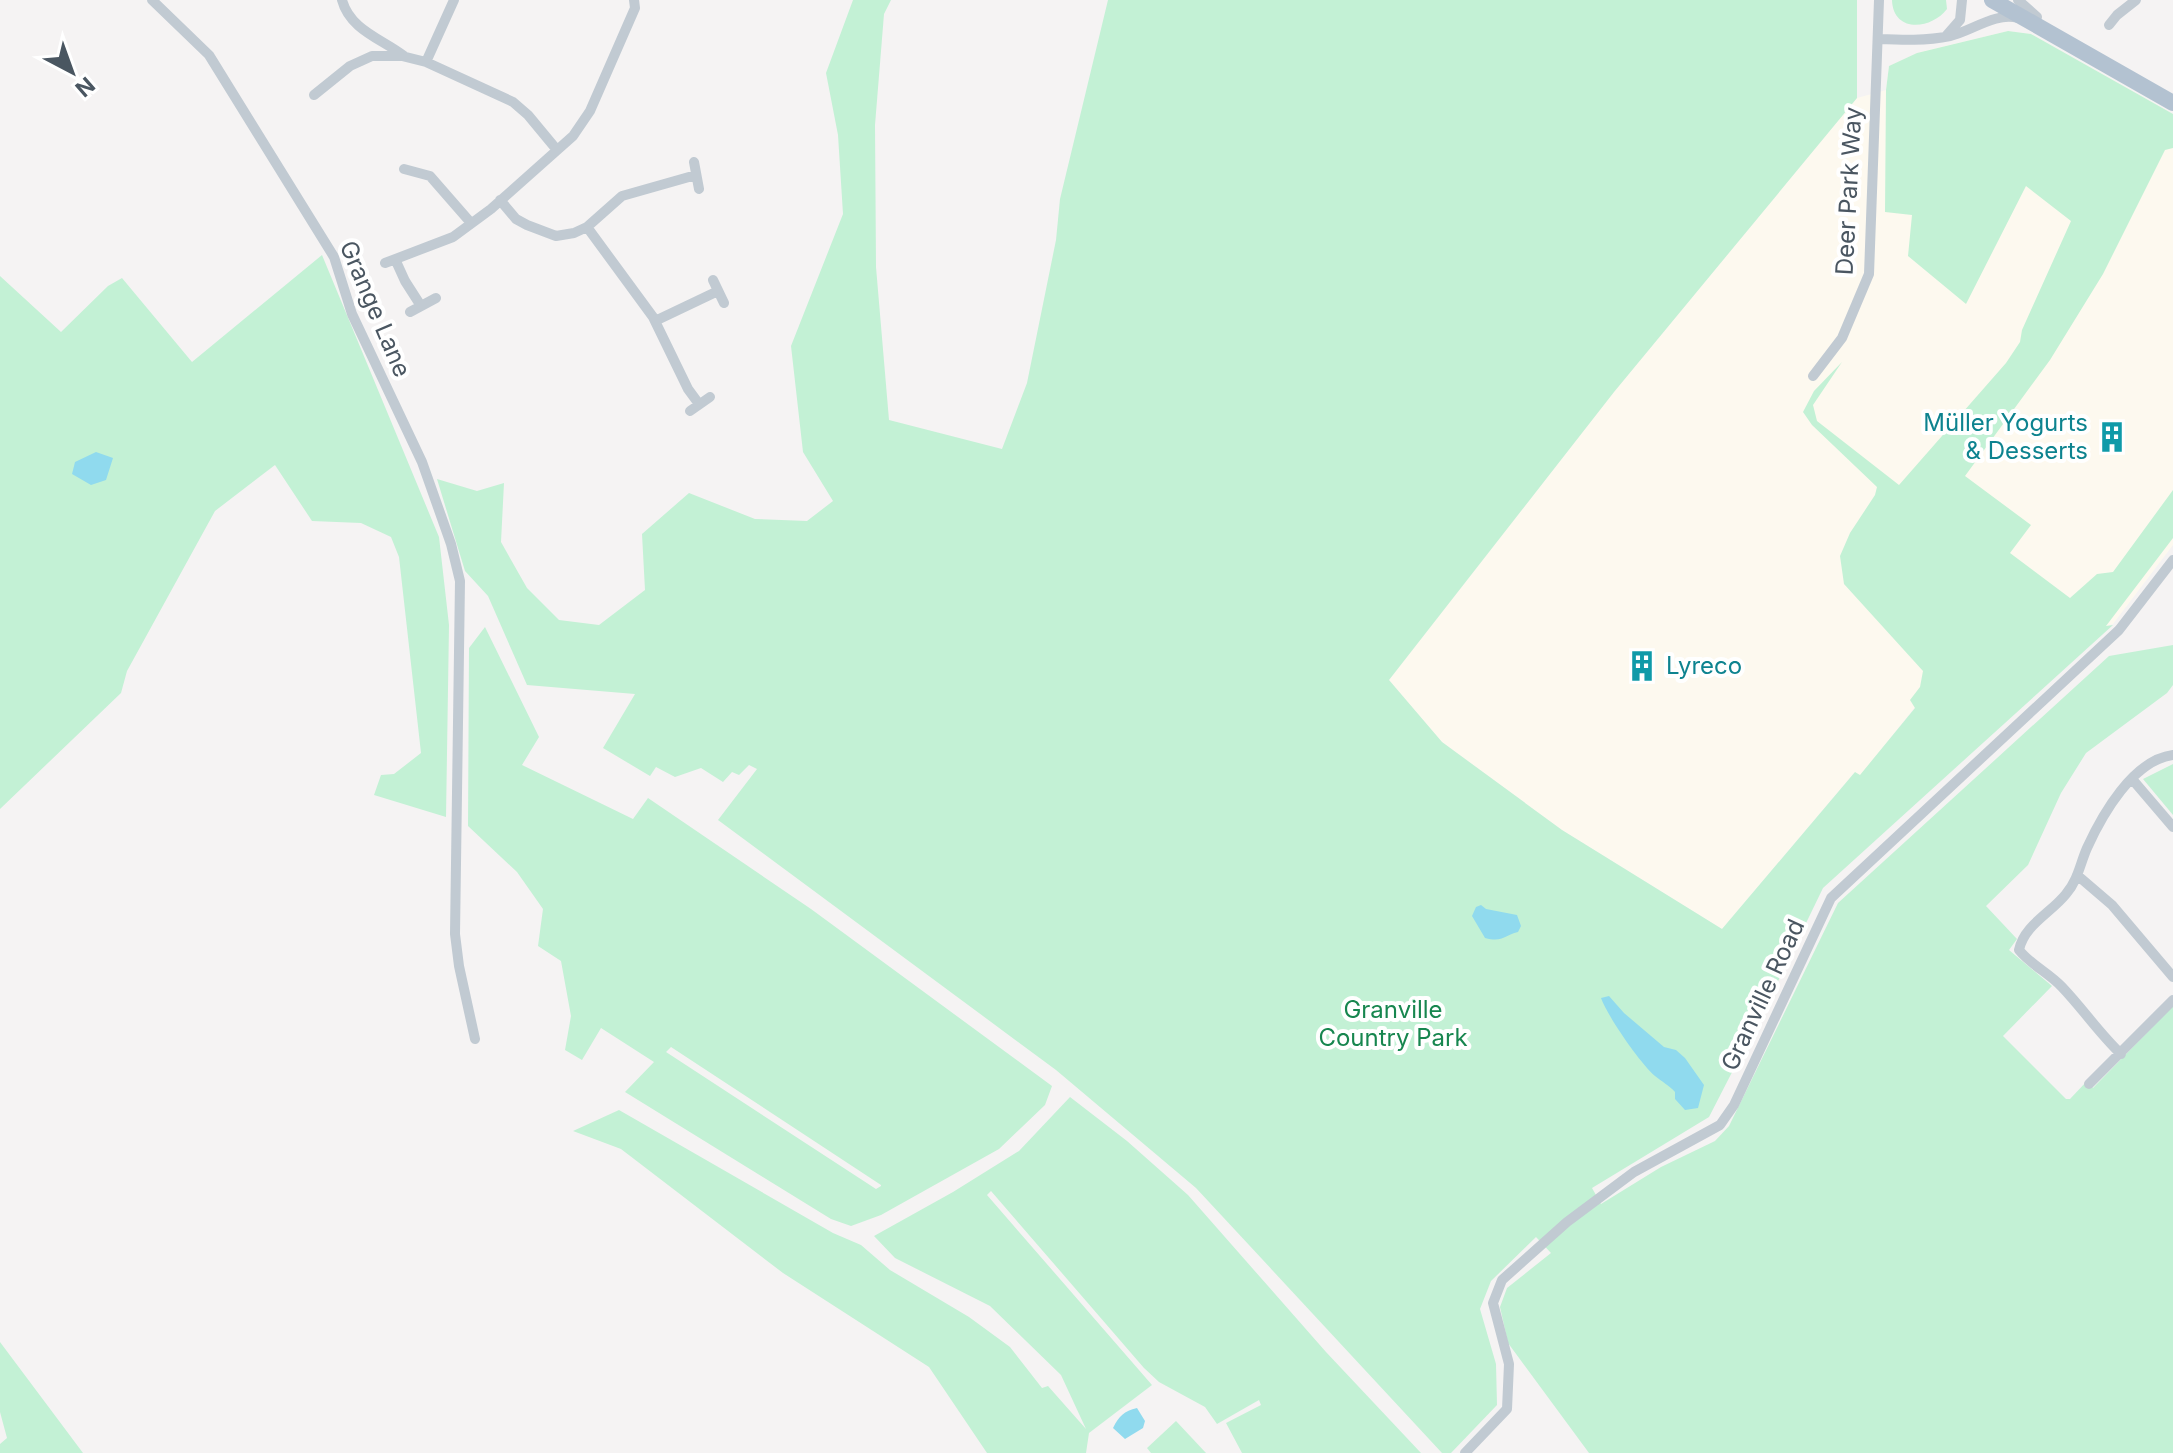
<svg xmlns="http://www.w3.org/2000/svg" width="2173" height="1453" font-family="Inter,sans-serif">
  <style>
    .commercial { fill: #fdf9ef }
    .green { fill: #c3f1d5; fill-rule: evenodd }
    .water { fill: #90daee }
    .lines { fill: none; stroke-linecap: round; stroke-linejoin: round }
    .street { stroke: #c1cad2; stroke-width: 10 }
    .primary { stroke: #b3c2d1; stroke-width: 16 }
    .labels { text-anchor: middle; stroke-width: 8; stroke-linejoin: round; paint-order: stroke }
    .street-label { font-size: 24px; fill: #4a5661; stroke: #fff }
    .culture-label { font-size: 24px; fill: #0d838f; stroke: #fff; text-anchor: end }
    .park-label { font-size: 24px; fill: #17864f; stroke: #fff }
  </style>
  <rect width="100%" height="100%" fill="#f5f3f3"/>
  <path class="commercial" d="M2008,31l23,3 142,80v431l-60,79 -193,63 -9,13 4,7 -55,69 -6,-3 -132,156 -160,-99 -120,-88 -53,-62 225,-288 243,-294 29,-8 3,-24 31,-14z"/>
  <path class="green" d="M853,0h38l-7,14 -9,111 1,142 13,153 113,29 25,-66 29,-143 4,-41 48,-199h749v98l-243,294 -225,288 53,62 120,88 160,99 133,-157 5,3 55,-67 -5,-8 10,-13 3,-16 -79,-87 -4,-28 10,-23 25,-38 2,-8 -65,-62 -9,-13 11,-21 28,-29 -29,43 4,16 82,64 107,-122 14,-21 2,-12 49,-109 -45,-35 -60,118 -58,-48 4,-41 -27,-3 1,-122 3,-24 28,-13 91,-22 23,3 142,80v34l-8,2 -62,124 -53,86 -85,116 66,49 -21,28 60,45 27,-24 16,-2 60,-82v48l-67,88 7,-1 -290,263 -59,122 -55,107 -117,71 9,16 60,-37 54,-26 14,-15 109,-223 271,-247 64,-11v40l-6,8 -81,60 -25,40 -33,72 -42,41 31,33 -8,11 43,36 -49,50 63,63h4l17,-18 6,7 80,-82v447h-584l-81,-110 -8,-36 7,-19 44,-35 -15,-16 -45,44 -11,28 16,55 1,41 -46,48h-9l-246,-265 -140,-118 -338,-250 39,-51 -8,-4 -10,10 -7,-3 -9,10 -22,-14 -26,9 -19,-10 -6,9 -47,-28 32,-54 -108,-9 -39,-89 -23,-25 -28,-92 40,12 27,-8 -3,59 26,46 32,32 40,5 46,-35 -3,-56 47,-41 66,26 52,2 26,-20 -30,-49 -12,-106 52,-132 -5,-79 -12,-62z
    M1892,0h54l1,9c-16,21 -54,24 -55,-9z
    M322,255l117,282 10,88 -3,192 -72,-22 7,-20 13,-1 27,-21 -22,-196 -8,-20 -30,-14 -49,-2 -37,-56 -60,46 -88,160 -6,22 -121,116v-533l61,56 47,-46 14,-8 70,84z
    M485,627l54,110 -17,28 111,54 15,-21 163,111 241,177 -7,19 -46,44 -118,66 -30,11 -20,-7 -206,-127 29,-30 -53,-34 -19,32 -17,-10 6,-34 -10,-55 -23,-15 5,-37 -26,-37 -49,-46 1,-178zM671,1047l210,138v1l-5,3 -210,-137z
    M2173,764v51l-30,-36z
    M1070,1097l57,44 61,54 138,157 95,101h-179l-16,-30 35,-18 -2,-5 -42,24 -12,-17 -46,-25 -15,-14 -153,-177 -4,4 165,190 -63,48 -3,20h-99l-58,-86 -146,-94 -162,-124 -48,-18 46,-21 214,123 28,12 29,25 79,47 41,30 32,41 6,-2 38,43 -25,-54 -71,-69 -95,-48 -21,-22 79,-44 66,-41z
    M0,1342l83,111h-83v-9l7,-6 -7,-26z
    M1176,1421l30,32h-55l-4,-5z"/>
  <path class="water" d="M96,452l17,6 -7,22 -15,5 -19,-11 3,-12z
    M1481,905l5,4 31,6 4,11 -3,6c-14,3 -15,11 -33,6l-13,-22 4,-9z
    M1609,996l15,17 40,34 12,3 9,8 19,27 -6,23 -13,2 -10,-11v-7c-6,-7 -13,-10 -20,-16 -15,-13 -47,-59 -54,-78z
    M1137,1408l8,13 -2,7 -18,11 -12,-11c6,-12 11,-17 24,-20z"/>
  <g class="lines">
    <path class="street" d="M152,0l57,55 125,202 18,57 70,148 29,82 9,37 -5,353 4,32 16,73
      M342,0c8,30 40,39 62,56
      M2018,0l19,17
      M2109,25l8,-10 19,-15
      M1946,36l14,-16 2,-20
      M1878,39c24,1 48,2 72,-3 22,-5 45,-24 68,-18
      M426,62l28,-62
      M314,95l36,-29 22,-10h30l24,6 87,40 15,13 29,35
      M694,162l5,27
      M404,169l26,7 41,47
      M500,200l16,19 11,6 29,11 18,-3 13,-6 35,-31 74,-21
      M587,227l66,90 35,72 11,15
      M395,259l10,22 16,25
      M385,263l68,-26 38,-28 82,-73 17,-25 45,-103 -1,-8
      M713,280l11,23
      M410,312l26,-14
      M655,321l63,-30
      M1813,376l29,-38 27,-64 10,-274
      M690,411l20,-14
      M2132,779l41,48
      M2077,875l35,30 61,72
      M2121,1054c-22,-21 -38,-45 -59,-67 -13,-14 -31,-22 -43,-37 5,-25 32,-37 47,-56 12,-14 14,-30 21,-46 15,-33 46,-88 86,-93
      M2089,1084l84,-84
      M1465,1453l42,-44 2,-45 -16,-61 9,-23 65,-58 67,-50 86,-47 14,-20 97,-207 288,-268 54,-70"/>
    <path class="primary" d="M1992,0l181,103"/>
  </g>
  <defs>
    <symbol id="building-bare" viewBox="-9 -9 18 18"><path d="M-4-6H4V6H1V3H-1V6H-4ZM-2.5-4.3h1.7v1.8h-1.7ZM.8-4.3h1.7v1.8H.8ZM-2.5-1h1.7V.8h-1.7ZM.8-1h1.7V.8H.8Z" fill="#0f9aa8" stroke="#fff" stroke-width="2.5" paint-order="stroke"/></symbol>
  </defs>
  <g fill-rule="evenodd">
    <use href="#building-bare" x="2090" y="415" width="44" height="44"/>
    <use href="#building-bare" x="1620" y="644" width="44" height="44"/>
  </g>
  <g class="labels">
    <g class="street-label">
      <text transform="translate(1849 191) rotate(-87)" y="8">Deer Park Way</text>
      <text transform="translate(375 309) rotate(67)" y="8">Grange Lane</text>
      <text transform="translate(1763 995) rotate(-65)" y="8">Granville Road</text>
    </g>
    <g class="culture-label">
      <text x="2088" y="431">Müller Yogurts<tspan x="2088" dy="28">&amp; Desserts</tspan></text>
      <text x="1666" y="674" text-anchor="start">Lyreco</text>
    </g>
    <g class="park-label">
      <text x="1393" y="1018">Granville<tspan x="1393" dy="28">Country Park</tspan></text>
    </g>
  </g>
  <g transform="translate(72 72) rotate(139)" stroke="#ffffff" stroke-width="6" paint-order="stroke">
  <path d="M0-6L14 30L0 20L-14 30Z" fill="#4a5661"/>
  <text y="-12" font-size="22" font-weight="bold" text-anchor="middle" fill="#4a5661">N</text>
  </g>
</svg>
